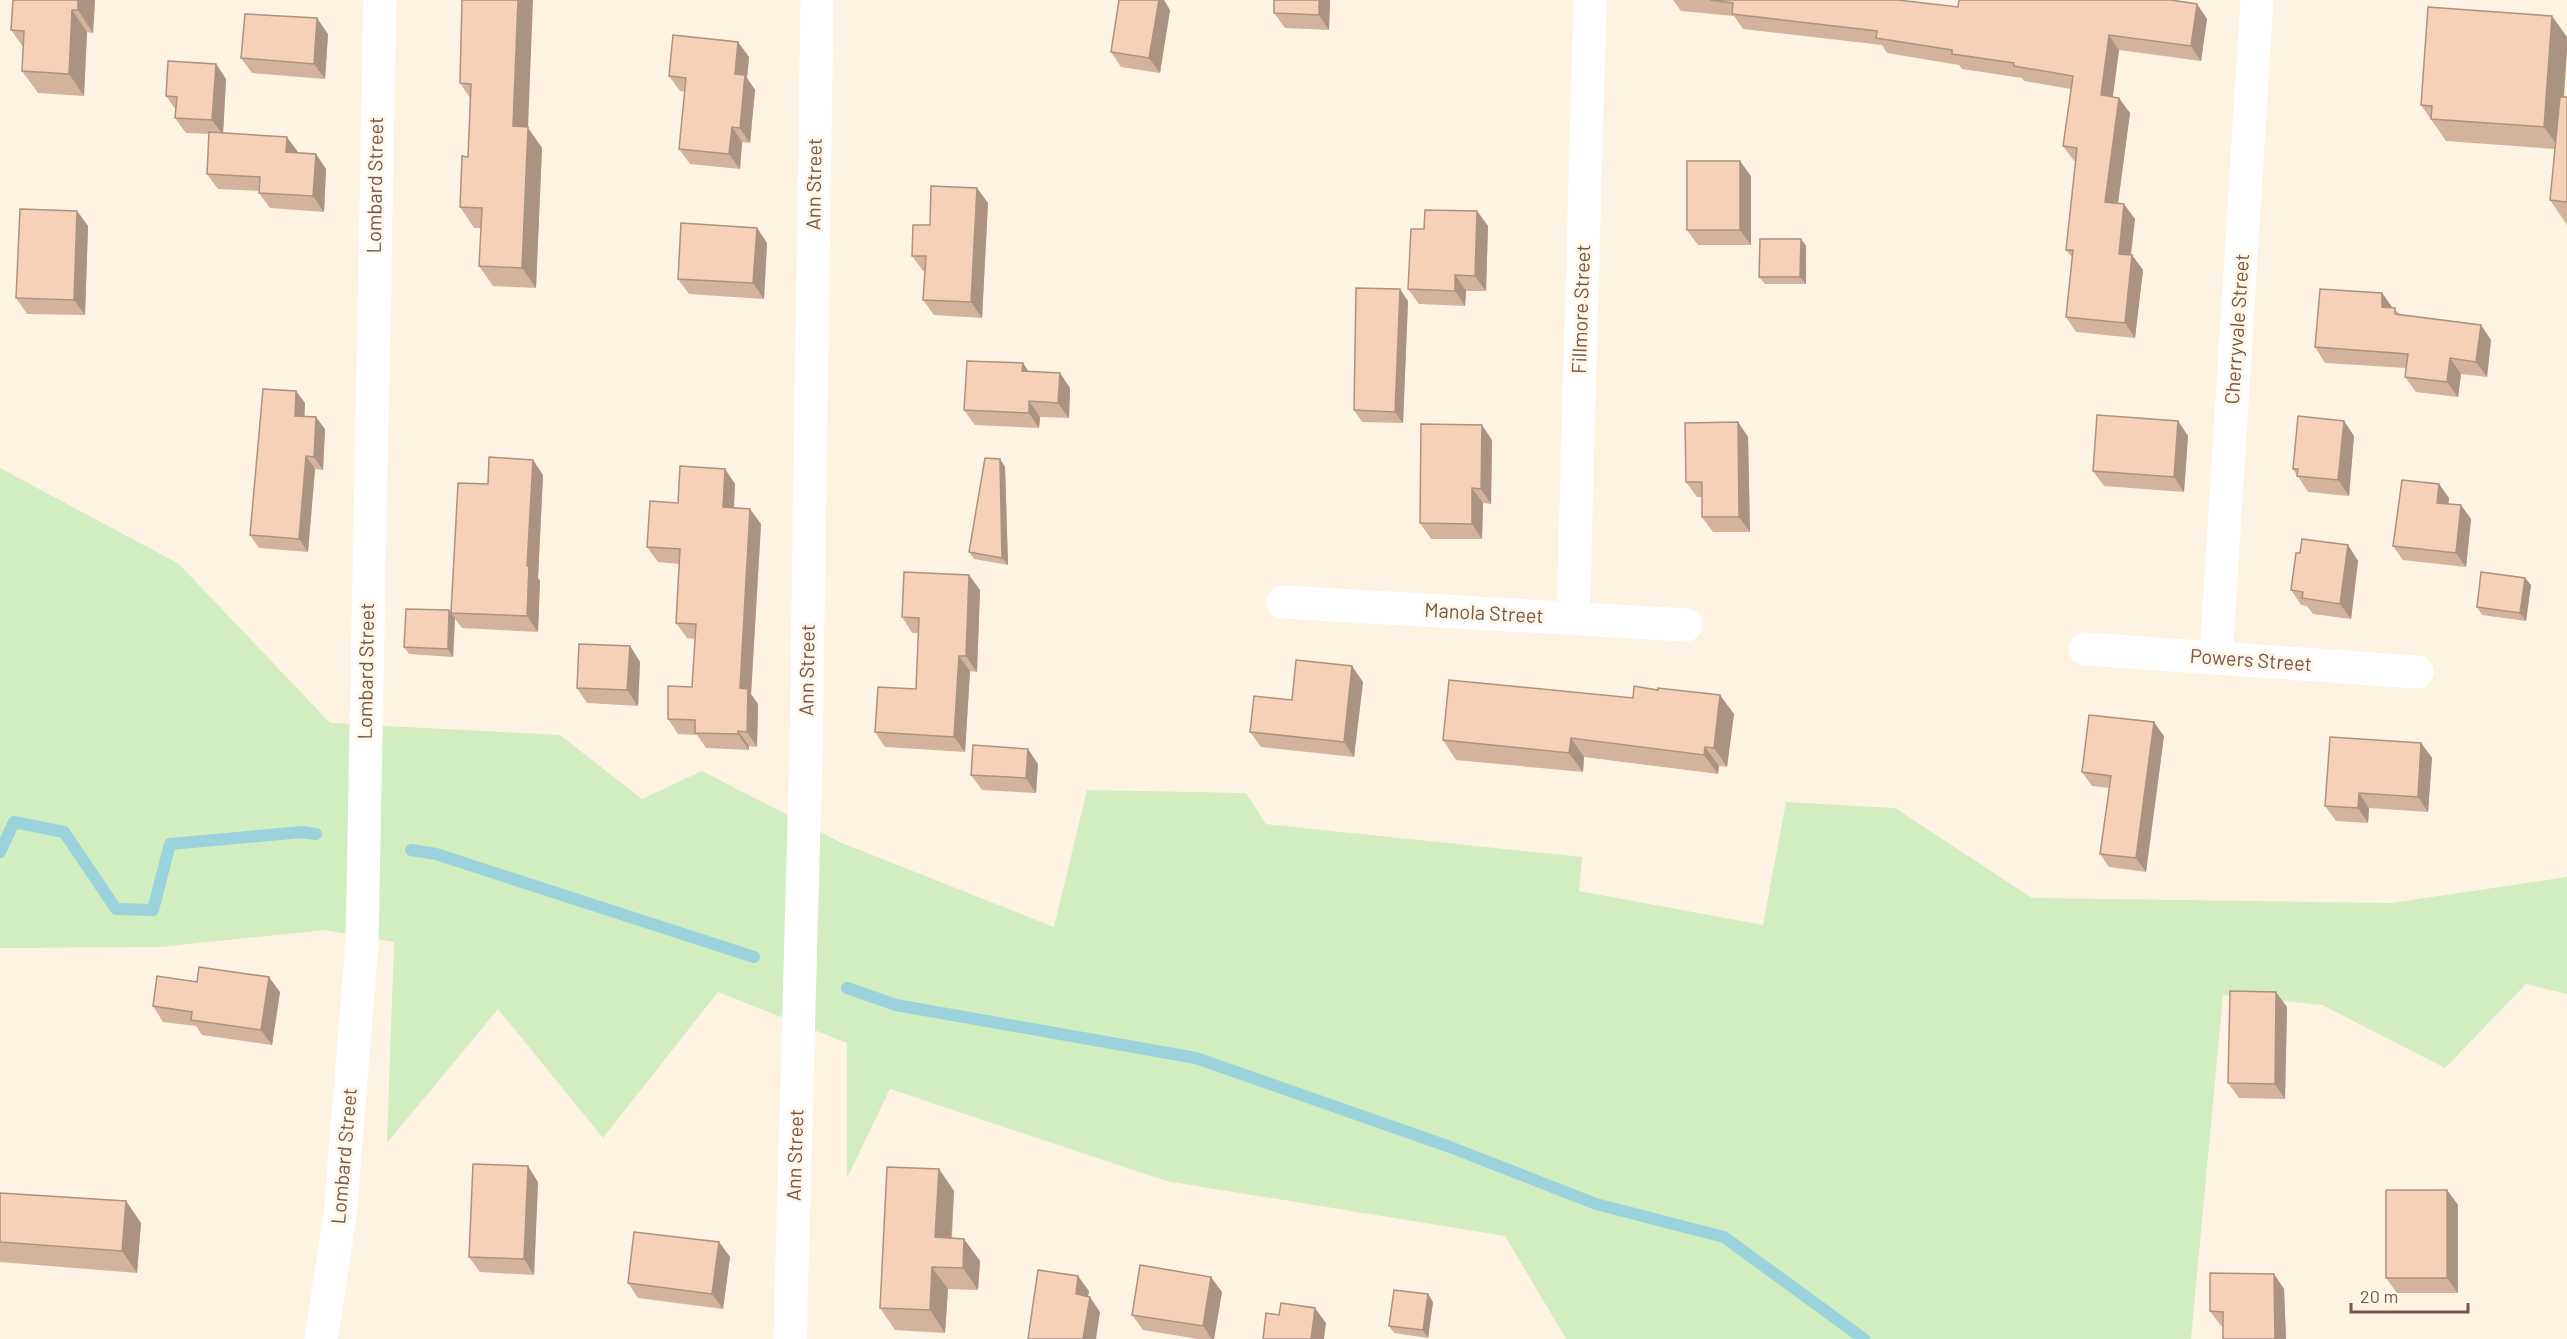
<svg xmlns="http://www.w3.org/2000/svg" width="2567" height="1339" font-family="Barlow,sans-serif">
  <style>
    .green { fill: #d2edbf }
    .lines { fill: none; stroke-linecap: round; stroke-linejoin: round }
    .stream { stroke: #9ad3dc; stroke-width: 12 }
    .street { stroke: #fff; stroke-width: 33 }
    .wall { fill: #d4b39d }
    .shaded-wall { fill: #ac9280 }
    .building { fill: #f6d0b7; stroke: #ac9280; stroke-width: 1.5 }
    .labels { text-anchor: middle; stroke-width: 6; stroke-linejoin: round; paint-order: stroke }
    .street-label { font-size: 20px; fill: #785746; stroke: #fff7ea }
  </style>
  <rect width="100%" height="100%" fill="#fef3e2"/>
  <path class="green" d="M0,468l179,96 151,159 230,12 82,64 60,-28 140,72 212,84 33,-137 159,3 20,31 316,33 -3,34 184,34 23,-123 109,6 137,90 359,5 176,-26v117l-41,-10 -81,84 -123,-63 -99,-10 -32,344h-625l-61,-103 -339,-55 -276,-92 -43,89v-135l-129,-51 -115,146 -105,-129 -111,134 7,-201 -69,-12 -165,17 -160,1z"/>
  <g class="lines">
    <path class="stream" d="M411,850l25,4 318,103
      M0,852l14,-30 50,10 52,77 37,1 17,-66 132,-12 14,2
      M847,988l49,17 300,53 254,89 146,57 128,33 140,102"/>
    <path class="street" d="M1283,602l403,23
      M1573,619l17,-619
      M2085,649l332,23
      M2216,658l41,-658
      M321,1339l19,-123 22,-273 18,-943
      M790,1339l16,-589 11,-750"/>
  </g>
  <path class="wall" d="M95,0l-2,33 -6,-1 -3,64 -46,-3 -16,-22 1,-24 -12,-17z
    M462,0l66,128 14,20 -6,140 -43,-2 -14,-20 2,-38h-7l-14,-21 8,-50 2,-59 -10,-15z
    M1274,0h56l-1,30 -44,-2 -11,-15z
    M1673,0h225l60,7 239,-3 10,15 -6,42 -82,-11 -6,47 17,16 -12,91 17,15 -4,36h1l11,15 -8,68 -59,-6 -10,-15 6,-60 -6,-7 10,-89h-2l-11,-15 8,-57 -47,-8 -2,-3 -60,-9 -3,-4 -72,-12 -5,-8 -139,-16 -9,-13 -53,-5z
    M1170,10l-10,63 -39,-6 -10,-15z
    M328,34l-3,45 -73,-6 -11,-15z
    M738,42l11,15 -2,21 8,12 -5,53 -8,-1 -2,27 -50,-5 -11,-15 6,-57 -5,-1 -11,-15z
    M2567,49l-3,48h3v128l-17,-25 5,-51 -109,-8 -25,-36z
    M216,64l10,15 -3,54 75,20 18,1 10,15 -2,43 -54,-4 -11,-15v-2l-41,-2 -11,-15 2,-40 -23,-1 -11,-15 1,-8 -10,-14z
    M1751,176v69h-53l-11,-15z
    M988,203l-6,115 -48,-3 -11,-15 2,-29h-2l-11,-15z
    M77,211l11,15 -3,89 -58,-1 -11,-16z
    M1477,211l11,15 -2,65h-20l-1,15 -46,-2 -11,-15 16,-60z
    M757,228l10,15 -3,56 -75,-5 -11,-15z
    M1801,239l5,7v38h-41l-6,-7z
    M2382,293l11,15 7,6 91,26 -4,37 -26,-3 -3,23 -42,-5 -11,-15 1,-9 -81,-5 -10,-16z
    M1408,301l-5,122 -41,-1 -8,-12z
    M1023,363l5,8 42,17 -1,30 -29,-1 -1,11 -64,-3 -11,-15z
    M296,391l9,12 -1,13 21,13 -2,41 -8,-1 -7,83 -49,-4 -9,-13z
    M2178,421l10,15 -4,56 -80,-6 -11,-15z
    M2344,421l10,15 -5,60 -41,-4 -15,-23z
    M1738,422l10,15 2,95h-37l-11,-15v-20h-5l-11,-15z
    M1492,440l-1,64 -8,-1 -1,36h-51l-11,-16z
    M1000,459l5,8 3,98 -34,-6 -5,-7z
    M533,460l10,15 -5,103 2,3 -2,51 -76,-4 -11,-15 37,-129z
    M725,469l10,15 -1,24 27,16 -10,170 7,10 -1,43 -8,-1v4l-43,-2 -9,-13 -19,-1 -10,-15 24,-32 3,-48 -8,-1 -11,-15 3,-59 -21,-2 -11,-15 31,-44z
    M2439,484l10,14 -1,6 13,1 10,14 -5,48 -63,-7 -10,-14z
    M2348,545l10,16 -7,58 -38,-5 -6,-8 -6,-1 -10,-15 9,-37z
    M969,575l11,15 -3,82 -7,-1 -5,81 -80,-5 -10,-15 41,-43 2,-56h-6l-10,-16z
    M2525,578l6,7 -5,36 -44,-6 -5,-8z
    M449,610l6,8 -2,39 -44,-3 -5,-7z
    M630,646l10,16 -2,44 -51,-3 -10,-15z
    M1363,682l-9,75 -93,-10 -11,-15 42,-32z
    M1734,714l-7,53 -8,-1 -1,8 -134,-17 -1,15 -127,-12 -13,-20z
    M2164,736l-18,136 -37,-5 -9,-13 9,-66 -17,-2 -10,-14z
    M2421,743l11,15 -4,54 -59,-4 -1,15 -32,-2 -11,-15z
    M1038,764l-2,29 -54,-3 -11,-15z
    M197,982l83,10 -8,53 -70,-10 -6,-9 -33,-4 -10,-16z
    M2287,1007l-2,92 -46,-1 -11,-15z
    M939,1169l15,22 -2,47 12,1 16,22 -2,29 -30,-1 -3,44 -50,-3 -15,-22z
    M538,1182l-4,93 -54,-3 -11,-15z
    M2447,1190l11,15v88h-61l-11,-15z
    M0,1193l126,8 15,22 -4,50 -137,-11z
    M719,1242l11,15 -7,52 -85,-11 -10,-15z
    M2274,1274l10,15 2,50h-63v-13h-2l-11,-15z
    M1222,1292l-8,47h-16l-55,-9 -11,-15z
    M1428,1294l5,8 -5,36 -34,-5 -5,-7z"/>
  <path class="shaded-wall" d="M78,0h17l-2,33 -15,-23z
    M518,0h15l-5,128 14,20 -6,140 -14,-20 -9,-142z
    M1159,0h5l6,10 -10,63 -11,-15z
    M1319,0h11l-1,30 -10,-15z
    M2197,4l10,15 -6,42 -10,-15z
    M72,10l15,22 -3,64 -15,-22z
    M2552,16l15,21v12l-7,100 -16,-22z
    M317,18l11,16 -3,45 -11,-15z
    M2109,35l10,15 -8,60 -10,-15z
    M738,42l11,15 -2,21 8,12 -5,53 -10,-15 -5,-54z
    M216,64l10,15 -3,56 -11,-15z
    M2119,98l11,15 -14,104 -11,-15z
    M732,127l10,15 -2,27 -11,-15z
    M287,137l11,15 -1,15 -11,-15z
    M316,154l10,15 -2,43 -11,-16z
    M1740,161l11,15v69l-11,-15z
    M977,188l11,15 -6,115 -11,-16z
    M2124,204l11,15 -6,50 -10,-15z
    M77,211l11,15 -3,89 -11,-15z
    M1477,211l11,15 -2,65 -11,-15z
    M757,228l10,15 -3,56 -11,-16z
    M1801,239l5,7v38l-6,-7z
    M2132,255l11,15 -8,68 -10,-15z
    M1455,275l11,16 -1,15 -10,-15z
    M1400,289l8,12 -5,122 -8,-11z
    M2382,293l11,16 -11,-2z
    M2481,325l10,15 -4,37 -11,-15z
    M2450,358l11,16 -3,23 -11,-15z
    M1023,363l10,15 -11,-7z
    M1060,373l10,15 -1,30 -11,-15z
    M296,391l9,12 -1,25 -9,-12z
    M1029,401l11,16 -1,11 -10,-15z
    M316,417l9,12 -2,41 -9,-13z
    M2178,421l10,15 -4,56 -10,-15z
    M2344,421l10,15 -5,60 -11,-16z
    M1738,422l10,15 2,95 -11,-15z
    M1482,425l10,15 -1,64 -10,-15z
    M306,456l9,13 -7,83 -9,-13z
    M1000,459l5,8 3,98 -6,-7z
    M533,460l10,15 -5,103 2,3 -2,51 -11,-16v-50z
    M725,469l10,15 -2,38 -10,-15z
    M2439,484l10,14 -2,19 -10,-14z
    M1472,488l11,15 -1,36 -10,-15z
    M2461,505l10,14 -5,48 -10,-14z
    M750,509l11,15 -10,170 7,10 -1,43 -10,-15 -7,-44z
    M2348,545l10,16 -7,58 -11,-15z
    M969,575l11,15 -3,82 -11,-16z
    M2525,578l6,7 -5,36 -6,-8z
    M449,610l6,8 -2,39 -5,-8z
    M630,646l10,16 -2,44 -11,-16z
    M959,656l11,15 -5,81 -11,-15z
    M1352,666l11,16 -9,75 -10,-15z
    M1720,695l14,19 -7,53 -13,-19z
    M2154,722l10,14 -18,136 -10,-14z
    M738,731l11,15v4l-11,-16z
    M1571,738l13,19 -1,15 -14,-19z
    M2421,743l11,15 -4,54 -10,-15z
    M1705,747l14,19 -1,8 -14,-19z
    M1028,749l10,15 -2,29 -10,-15z
    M2359,793l10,15 -1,15 -10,-15z
    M269,977l11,15 -8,53 -11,-15z
    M2276,992l11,15 -2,92 -10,-15z
    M528,1166l10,16 -4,93 -10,-16z
    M939,1169l15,22 -4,68 -15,-22z
    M2447,1190l11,15v88l-11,-15z
    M126,1201l15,22 -4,50 -15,-22z
    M964,1239l16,22 -2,29 -15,-22z
    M719,1242l11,15 -7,52 -11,-15z
    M932,1267l16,22 -3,44 -15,-23z
    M2274,1274l10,15 2,50h-11z
    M1078,1276l11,15 -3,18 -10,-15z
    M1211,1277l11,15 -8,47h-2l-9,-13z
    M1428,1294l5,8 -5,36 -5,-8z
    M1090,1297l10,15 -4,27h-13z
    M1315,1308l11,15 -2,16h-13z"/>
  <path class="building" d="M13,0h65v10h-6l-3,64 -47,-3 2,-40 -13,-1z
    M462,0h56l-5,126 15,1 -6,141 -43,-2 3,-58 -22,-1 2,-51 6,1 3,-73 -11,-1z
    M1119,0h40l-10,58 -38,-6z
    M1274,0h45v15l-45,-2z
    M1710,0h188l60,7 1,-7h212l26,4 -6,42 -82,-11 -8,60 18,3 -14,104 19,2 -5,50 13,1 -7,68 -59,-6 7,-67h-7l11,-102 -14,-2 10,-70 -59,-10v-3l-62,-9v-4l-76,-12 1,-7 -145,-17 1,-11z
    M2428,7l124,9 -8,111 -113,-8 1,-13 -11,-1z
    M245,14l72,4 -3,46 -73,-6z
    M673,35l65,7 -3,32 10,1 -5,53 -8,-1 -3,27 -50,-5 7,-71 -17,-2z
    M168,61l48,3 -4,56 -37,-2 2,-21 -11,-1z
    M2560,97h7v105l-17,-2z
    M209,132l78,5 -1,15 30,2 -3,42 -54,-3 1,-16 -53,-3z
    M1687,161h53v69h-53z
    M931,186l46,2 -6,114 -48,-2 3,-44h-14l1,-31h17z
    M20,209l57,2 -3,89 -58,-2z
    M1425,210l52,1 -2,65 -20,-1v16l-47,-2 3,-60h13z
    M681,223l76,5 -4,55 -75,-4z
    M1760,239h41l-1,38h-41z
    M1356,288l44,1 -5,123 -41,-2z
    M2320,289l62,4v14l13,1v6l86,11 -5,37 -26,-4 -3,24 -42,-5 3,-23 -93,-7z
    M967,361l56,2 -1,8 38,2 -2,30 -29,-2v12l-65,-3z
    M263,389l33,2 -1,25 21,1 -2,40 -8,-1 -7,83 -49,-4z
    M2097,415l81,6 -4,56 -81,-6z
    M2298,416l46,5 -6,59 -41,-4 1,-7h-5z
    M1738,422l1,95h-37v-35h-16l-1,-59z
    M1421,424l61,1 -1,64 -9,-1v36l-52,-1z
    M489,457l44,3 -6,106h2l-2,50 -76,-3 7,-130 30,1z
    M985,458l15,1 2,99 -33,-6z
    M680,466l45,3 -2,38 27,2 -10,179 8,1 -1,43 -9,-1v3l-43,-1v-13l-27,-1v-33l24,1 4,-63 -20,-1 4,-74 -33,-2 3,-46 28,2z
    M2402,480l37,4 -2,19 24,2 -5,48 -63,-7z
    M2302,539l46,6 -8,59 -38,-6 1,-6 -12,-2 5,-37h4z
    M904,572l65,3 -3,81h-7l-5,81 -79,-5 3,-45 38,2 3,-71 -17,-1z
    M2481,572l44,6 -5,35 -43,-6z
    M406,609l43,1 -1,39 -44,-2z
    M579,644l51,2 -3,44 -50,-2z
    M1296,660l56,6 -8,76 -94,-10 4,-36 38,4z
    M1449,680l184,18 1,-12 24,4v-2l62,7 -6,53 -9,-1 -1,8 -133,-17 -2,15 -126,-13z
    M2089,715l65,7 -18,136 -36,-4 11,-78 -29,-4z
    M2330,737l91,6 -3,54 -59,-4 -1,15 -33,-2z
    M973,745l55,4 -2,29 -55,-3z
    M199,967l70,10 -8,53 -70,-10 1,-8 -39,-6 4,-30 40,6z
    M2230,991l46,1 -1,92 -47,-1z
    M473,1164l55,2 -4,93 -55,-2z
    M887,1167l52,2 -4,68 29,2 -1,29 -31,-1 -2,43 -50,-2z
    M2386,1190h61v88h-61z
    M0,1193l126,8 -4,50 -122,-9z
    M634,1232l85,10 -7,52 -84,-11z
    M1140,1265l71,12 -8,49 -71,-11z
    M1038,1270l40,6 -2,18 14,3 -7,42h-55z
    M2210,1273l64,1 1,65h-52v-27l-13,-1z
    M1394,1290l34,4 -5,36 -34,-4z
    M1281,1303l34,5 -4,31h-48l3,-26 13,2z"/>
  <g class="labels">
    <g class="street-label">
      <text transform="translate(814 184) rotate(-89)" y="7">Ann Street</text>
      <text transform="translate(375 185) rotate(-89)" y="7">Lombard Street</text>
      <text transform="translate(1581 309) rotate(-88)" y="7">Fillmore Street</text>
      <text transform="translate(2237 329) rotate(-86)" y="7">Cherryvale Street</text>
      <text transform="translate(1484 613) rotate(3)" y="7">Manola Street</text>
      <text transform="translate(2251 660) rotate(4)" y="7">Powers Street</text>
      <text transform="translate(807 670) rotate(-89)" y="7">Ann Street</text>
      <text transform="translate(366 671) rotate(-89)" y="7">Lombard Street</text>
      <text transform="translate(795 1155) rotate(-88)" y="7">Ann Street</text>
      <text transform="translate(344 1156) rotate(-85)" y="7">Lombard Street</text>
    </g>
  </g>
  <path d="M2351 1303v9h117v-9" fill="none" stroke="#785746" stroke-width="3"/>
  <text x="2360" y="1303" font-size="18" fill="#785746" stroke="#fff7ea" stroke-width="4.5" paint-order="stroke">20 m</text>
</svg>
